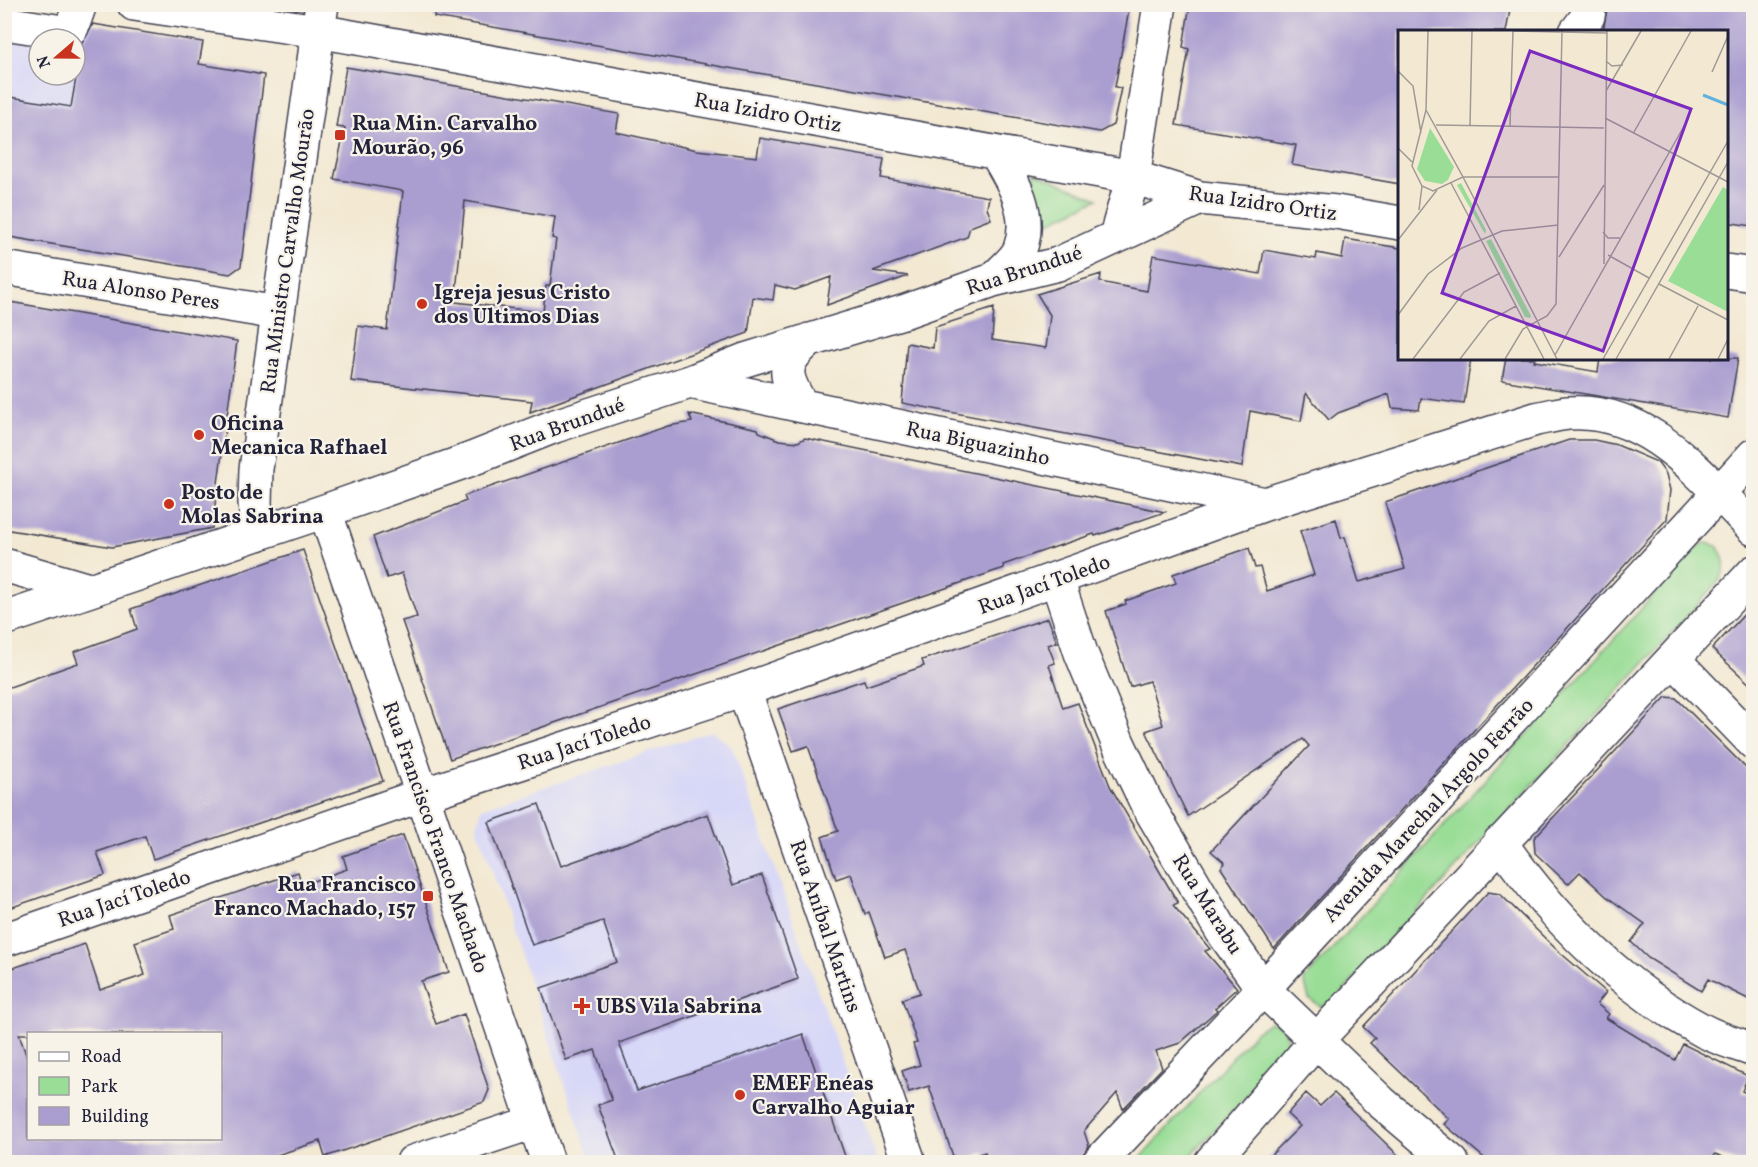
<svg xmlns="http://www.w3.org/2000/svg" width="1758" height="1167" font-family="Vollkorn,serif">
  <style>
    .built { fill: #d7d7f8; fill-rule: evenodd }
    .green { fill: #99dd96; stroke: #5e8068; stroke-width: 1.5 }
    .building { fill: #aa9ed0; fill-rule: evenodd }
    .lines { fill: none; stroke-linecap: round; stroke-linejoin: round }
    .minor-casing { stroke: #414052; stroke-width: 36 }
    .minor { stroke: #fff; stroke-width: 33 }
    .poi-dot { fill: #c8321e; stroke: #f7f3e8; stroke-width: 2 }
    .labels { text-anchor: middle; stroke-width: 4.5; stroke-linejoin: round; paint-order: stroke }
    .street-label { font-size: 21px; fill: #22223b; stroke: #f7f3e8 }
    .poi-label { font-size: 21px; font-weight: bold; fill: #22223b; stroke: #f7f3e8; text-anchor: start }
    .inset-river { fill: none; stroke: #62b2dd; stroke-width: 3 }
    .inset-road { fill: none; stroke: #9f9996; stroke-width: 1.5 }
    .view { fill: #7b2cbf; fill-opacity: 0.15; stroke: #7b2cbf; stroke-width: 3 }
    .inset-edge { fill: none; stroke: #22223b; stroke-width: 3 }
  </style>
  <rect width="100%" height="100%" fill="#f7f3e8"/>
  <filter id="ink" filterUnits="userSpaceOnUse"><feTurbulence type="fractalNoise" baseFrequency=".0167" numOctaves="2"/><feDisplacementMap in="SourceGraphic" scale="12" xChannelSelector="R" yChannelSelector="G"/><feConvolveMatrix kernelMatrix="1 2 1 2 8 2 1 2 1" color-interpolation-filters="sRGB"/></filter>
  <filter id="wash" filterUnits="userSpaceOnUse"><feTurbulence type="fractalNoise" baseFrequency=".008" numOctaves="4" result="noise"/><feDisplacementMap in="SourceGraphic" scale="24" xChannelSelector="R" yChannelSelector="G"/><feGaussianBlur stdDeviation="1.35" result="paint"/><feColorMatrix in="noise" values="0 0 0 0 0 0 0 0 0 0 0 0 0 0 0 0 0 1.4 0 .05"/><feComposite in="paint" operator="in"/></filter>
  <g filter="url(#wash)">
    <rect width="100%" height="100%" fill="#f3e9d3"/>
    <path class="built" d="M4,9l101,17 -17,110 -83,-14zM39,39h36v36h-36z
      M712,731l20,16 146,415h-287l-114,-336 5,-18z"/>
    <path class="green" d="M1034,172l64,27 -76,36 12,-26z
      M1706,543l11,3c8,13 11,21 2,35l-383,418 -14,8 -13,-8 -5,-19 368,-405 28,-30z
      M1270,1022c16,2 21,18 16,31l-101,109h-48l119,-131z"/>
    <g id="blocks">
      <path class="building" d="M435,4h695l-15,83 6,1 -5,24 -3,13 -13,7 -666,-115z
        M1190,4h321l-5,28h-106v152l-108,-19 4,-20 -120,-20 13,-76 -6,-2z
        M1608,4h146l-2,222 -26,-4v-190h-123z
        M93,24l110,18 -4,22 65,11 -23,191 -11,8 -226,-38v-140l67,11 11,-64z
        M346,67l273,47 -3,18 81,18 60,7 3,-19 124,21 -3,19 108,19 -2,11 4,11 -21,8 -3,10 -94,34 35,5 -81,29 4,-28 -36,13 -20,-5 -2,15 -20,-3 -5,36 -218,79 2,-11 -181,-20 7,-55 29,4 16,-139 -69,-12 11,-51 -9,-1zM465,201l90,16 -3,21 4,1 -6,47h-4l-3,26 -88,-10z
        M1345,239l55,9v110h71l-7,46 -43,-6 -2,12 -27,-2 -3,-14 -51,19 -9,7 -23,-27 -5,28 -51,-10 -8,56 -340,-64 5,-60 26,5 2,-21 59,-19 -2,32 54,8 4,-33 -13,-21 64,-20 -1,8 47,9 6,-36 107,19 4,-24 52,9 1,-6 25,5z
        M4,301l233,40 -25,187 -100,19 -108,-18z
        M1506,358h29l-1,3 64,11 2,-14h138l-10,60 -226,-38z
        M689,414l69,15 1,3 20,8 19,2 7,-4 360,74 -70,24 -1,-2 -48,16 -43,15 1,3 -554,191 -48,-138 15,-4 -15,-44 -15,5 -14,-41 93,-36 -2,-5 204,-70 24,-4z
        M1569,440h25l23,5 40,17 9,12 4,16 -3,29 -393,430 -53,-81 4,-5 -14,-12 98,-105 -6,-7 -115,77 -42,-85 17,-6 -14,-44 -19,6 -24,-76 20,-7 -1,-3 51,-18 -3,-9 76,-26 6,20 5,-1 7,24 47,-16 -14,-44 36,-12 5,19 4,-1 14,45 46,-13 -20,-67z
        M303,550l80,231 -230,78 -8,-23 -48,16 8,23 -101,35v-221l74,-26 -4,-11 63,-23 -6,-20z
        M1754,604v84l-42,-39z
        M1048,618l9,24 -9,3 7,18 -6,2 14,43 15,-5 32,83 68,117 -5,2 37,44 -5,2 32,37 -22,20 2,2 -2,2 -35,31 -24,8 6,17 -39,41 -6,-16 -33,38 5,15 -8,11v5h-93l-3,-10 -30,10 -26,-76 -20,6 -7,-21 18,-6 -7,-21 4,-1 -15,-44 18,-6 -15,-43 -20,7 -16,-45 -4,2 -14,-40 -15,5 -14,-42 16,-6 -30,-85 -15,5 -15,-42 86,-29 2,6 58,-20 -2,-6z
        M1666,697l10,1 78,78v226l-46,-23 -7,12 -53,-33 -17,-16 14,-18 -38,-27 -27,-25 -12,12 -33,-31 -1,-15z
        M539,804l22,62 147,-52 25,71 29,-10 36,104 -179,64 18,48 166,-57 44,128h-228l-21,-57 14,-5 -17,-50 -29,10 -25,-72 76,-26 -14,-41 -71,24 -43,-123z
        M403,835l46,137 -28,9 15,43 28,-10 25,76 -5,12 -159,55 -5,-16 -64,21h-252v-191l81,-27 15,46 45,-15 -10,-33 39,-13 -4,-14 128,-43 4,13 45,-16 -4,-13zM19,1034h201v104h-192v-77z
        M1488,892l12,2 57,56 49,42 -9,12 12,10 -3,4 69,42 8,-16 65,32 -6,15 12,5v66h-17l-22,-8 -3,8h-223l-45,-38 5,-5 -79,-76 5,-5 -12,-11z
        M1306,1093l14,13 14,-13 71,69h-141l36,-36 -13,-12z"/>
    </g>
  </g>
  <g filter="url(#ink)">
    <use href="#blocks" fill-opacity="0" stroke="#414052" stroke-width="1.5"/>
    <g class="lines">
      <defs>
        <path id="minor" d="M134,4l184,27 815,146 67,21 136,14 64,11
          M4,23l59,9 9,-5 8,-23
          M1576,32l12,-16 2,-12
          M1116,236l17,-59 27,-173
          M4,268l274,45
          M1726,271l28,4
          M993,280c8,-9 23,-20 27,-31 13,-35 -7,-68 -24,-96
          M690,382l575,122
          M802,406c-19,-31 -21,-42 7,-66
          M325,511l223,651
          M258,534l-3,-31 1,-34 66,-465
          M4,565l85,25
          M1057,580l24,73 37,90 28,59 76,129 41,58 118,113 71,60
          M4,619l321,-108 144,-51 86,-34 135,-44 55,-22 161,-49 87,-31 65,-16 142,-66
          M1674,660l80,83
          M744,690l165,472
          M1500,842c53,76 120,144 202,188 16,9 35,14 52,20
          M4,940l418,-145 322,-105 521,-186 271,-85c10,-2 22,-5 32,-6 81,-6 134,64 186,116
          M413,1162l121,-40
          M1099,1162l164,-173 491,-534
          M1211,1162l106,-122 437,-468"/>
      </defs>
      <use href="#minor" class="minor-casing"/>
      <use href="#minor" class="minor"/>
    </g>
  </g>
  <g class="poi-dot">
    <rect x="334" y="129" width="12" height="12" rx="3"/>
    <circle cx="422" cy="304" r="6"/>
    <circle cx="199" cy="435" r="6"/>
    <circle cx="169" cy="504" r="6"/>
    <rect x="422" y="890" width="12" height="12" rx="3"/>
    <path d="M579 997h6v6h6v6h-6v6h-6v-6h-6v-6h6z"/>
    <circle cx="740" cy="1095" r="6"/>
  </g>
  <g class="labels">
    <g class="street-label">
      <text transform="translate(768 112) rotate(10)" y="7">Rua Izidro Ortiz</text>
      <text transform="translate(1263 203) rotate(8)" y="7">Rua Izidro Ortiz</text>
      <text transform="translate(287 251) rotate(-82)" y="7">Rua Ministro Carvalho Mourão</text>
      <text transform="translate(1024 270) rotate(-18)" y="7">Rua Brundué</text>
      <text transform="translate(141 290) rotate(9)" y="7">Rua Alonso Peres</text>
      <text transform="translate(567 424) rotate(-20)" y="7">Rua Brundué</text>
      <text transform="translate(978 443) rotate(12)" y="7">Rua Biguazinho</text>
      <text transform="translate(1044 584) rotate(-20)" y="7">Rua Jací Toledo</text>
      <text transform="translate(584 742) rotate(-18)" y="7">Rua Jací Toledo</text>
      <text transform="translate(1428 810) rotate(-47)" y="7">Avenida Marechal Argolo Ferrão</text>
      <text transform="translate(436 837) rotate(71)" y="7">Rua Francisco Franco Machado</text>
      <text transform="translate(124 898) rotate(-19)" y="7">Rua Jací Toledo</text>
      <text transform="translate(1208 904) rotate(58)" y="7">Rua Marabu</text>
      <text transform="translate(826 926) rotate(71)" y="7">Rua Aníbal Martins</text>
    </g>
    <g class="poi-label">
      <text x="352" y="130">Rua Min. Carvalho<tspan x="352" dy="24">Mourão, 96</tspan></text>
      <text x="434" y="299">Igreja jesus Cristo<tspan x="434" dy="24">dos Ultimos Dias</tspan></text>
      <text x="211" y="430">Oficina<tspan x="211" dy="24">Mecanica Rafhael</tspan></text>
      <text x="181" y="499">Posto de<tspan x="181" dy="24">Molas Sabrina</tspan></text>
      <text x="416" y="891" text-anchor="end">Rua Francisco<tspan x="416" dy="24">Franco Machado, 157</tspan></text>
      <text x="596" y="1013">UBS Vila Sabrina</text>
      <text x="752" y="1090">EMEF Enéas<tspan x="752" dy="24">Carvalho Aguiar</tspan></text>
    </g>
  </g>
  <g transform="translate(1398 30)">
    <rect width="330" height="330" fill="#f3e9d3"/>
    <path d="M32,98l24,39 -6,13 -6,4 -17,-3 -8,-12zM63,153l25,47 -1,4 -28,-49zM325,157l5,3v122l-60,-31zM93,209l40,77 -1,2 -5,-1 -39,-76z" fill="#99dd96"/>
    <path class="inset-river" d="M305,65l25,10"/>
    <path class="inset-road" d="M116,1l93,2M208,31l6,5 11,-1M0,41l15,15 8,47M314,42l16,-36M208,61l35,-60M28,80l37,67 -30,14 -11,-5 -10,-20 14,-56 2,-79M207,88l123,64M38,95l168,3M72,96l2,-95M112,96l3,-95M236,102l57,-101M0,118l14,14M53,153l93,176M21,180l3,-24M205,202l5,6h12M0,210l39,-50M210,225l41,23M161,227l45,-72M206,234l3,-233M261,254l69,36M0,285l30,-41 34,-26 40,-17 56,-6M157,325l133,-236M15,329l51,-67 36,-19M62,329l29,-38 27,-15M107,329l18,-30 24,-13 9,-12 6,-273M159,329l-94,-182h96M205,329l125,-218M218,329l112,-197M271,329l29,-53M320,329l10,-20"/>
    <path class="view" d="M132,21l161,58 -88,242 -161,-58z"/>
    <rect width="330" height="330" class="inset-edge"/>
  </g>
  <rect width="1758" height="1167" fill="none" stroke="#f7f3e8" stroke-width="24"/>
  <rect x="27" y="1032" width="195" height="108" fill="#f7f3e8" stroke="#a29fa3" stroke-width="1.5"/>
  <rect x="39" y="1052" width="30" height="9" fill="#ffffff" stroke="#a29fa3" stroke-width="1.5"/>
  <text x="81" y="1062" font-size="18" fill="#22223b">Road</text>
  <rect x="39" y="1077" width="30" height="18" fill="#99dd96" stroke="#a29fa3" stroke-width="1.5"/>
  <text x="81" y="1092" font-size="18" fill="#22223b">Park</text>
  <rect x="39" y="1107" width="30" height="18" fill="#aa9ed0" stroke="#a29fa3" stroke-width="1.5"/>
  <text x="81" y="1122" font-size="18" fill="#22223b">Building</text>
  <g transform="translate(57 57) rotate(250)"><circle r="28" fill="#f7f3e8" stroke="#a29fa3" stroke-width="1.5"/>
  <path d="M0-4.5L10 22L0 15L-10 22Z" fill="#c8321e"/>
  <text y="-9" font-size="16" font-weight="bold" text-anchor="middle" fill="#22223b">N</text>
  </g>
</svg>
